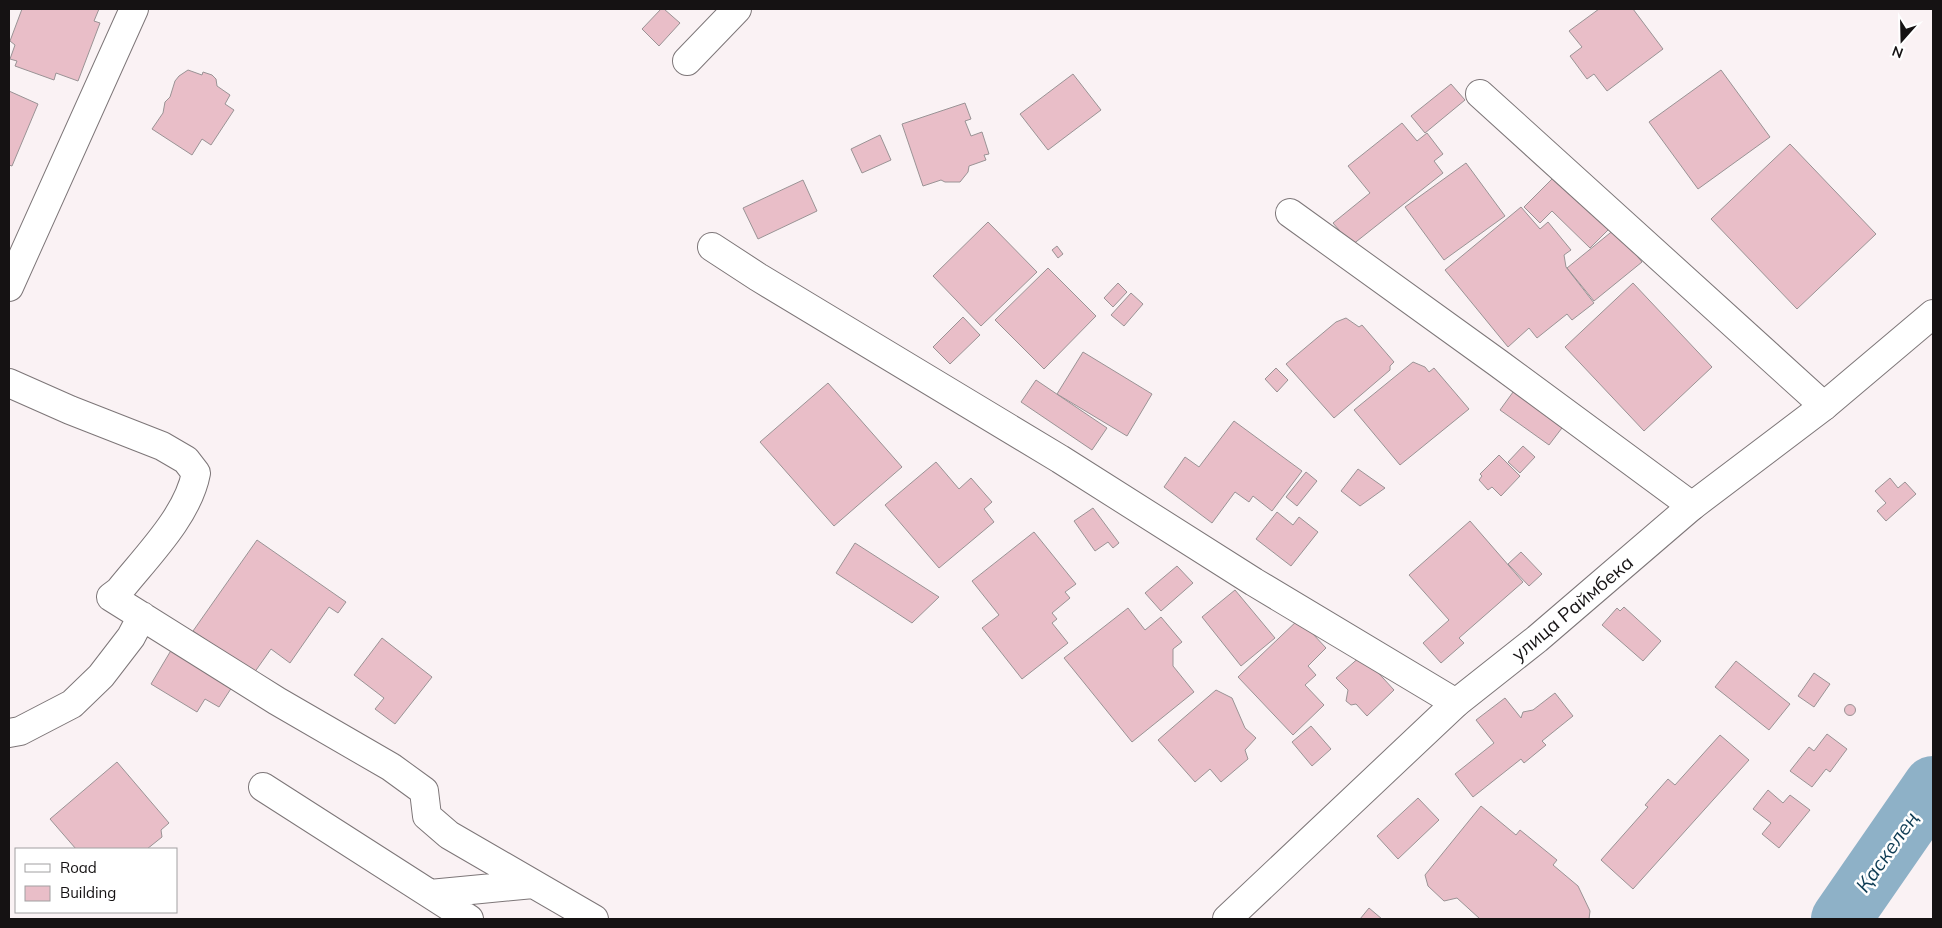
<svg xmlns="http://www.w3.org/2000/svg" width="1942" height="928" font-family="Mulish,sans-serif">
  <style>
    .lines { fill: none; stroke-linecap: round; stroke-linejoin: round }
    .river { stroke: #8eb1c7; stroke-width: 60 }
    .building { fill: #e9bec8; stroke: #9a9395 }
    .minor-casing { stroke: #7d7678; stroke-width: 30 }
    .tertiary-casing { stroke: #7d7678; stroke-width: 30 }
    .minor { stroke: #fff; stroke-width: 28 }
    .tertiary { stroke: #fff; stroke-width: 28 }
    .labels { text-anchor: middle; stroke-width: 5; stroke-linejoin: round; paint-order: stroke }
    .street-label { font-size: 19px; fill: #151213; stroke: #fff }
    .water-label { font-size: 20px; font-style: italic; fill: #0e3c54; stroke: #fff }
  </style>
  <rect width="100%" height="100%" fill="#faf2f4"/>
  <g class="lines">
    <path class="river" d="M1841,919l92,-133"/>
  </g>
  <path class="building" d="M22,9h77l-5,12 6,2 -22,58 -22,-8 -2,7 -39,-14 2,-5 -7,-2 5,-14 -5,-4z
    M661,9h3l16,14 -21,23 -17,-17z
    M1599,9h34l30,40 -56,42 -13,-17 -7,5 -17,-23 12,-9 -13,-16z
    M188,70l14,5 1,-3 9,3 4,4 1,7 13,9 -5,9 9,6 -23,35 -9,-6 -10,16 -40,-26 11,-16 2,-11 5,-5 5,-16 4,-5z
    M1721,70l49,67 -72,52 -49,-67z
    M1073,74l28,36 -53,40 -28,-36z
    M1451,84l14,16 -40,33 -14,-17z
    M9,91l29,13 -26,62 -3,-1z
    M965,103l6,16 -6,2 6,15 11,-4 7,22 -5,1 2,5 -17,6 -1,6 -8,10h-15l-4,-2 -18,6 -21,-62z
    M1402,123l15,18 10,-8 16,21 -9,7 9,12 -91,72 -19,-22 37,-30 -22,-27z
    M880,135l11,25 -29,13 -11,-24z
    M1790,144l86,90 -79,75 -86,-90z
    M1466,163l39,53 -61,44 -39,-53z
    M1556,175l54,53 -20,20 -38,-37 -12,12 -16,-16z
    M803,180l14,31 -59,28 -15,-31z
    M1521,207l19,22 8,-7 23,28 -7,5 2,12 28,36 -22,17 -5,-6 -30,24 -8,-10 -21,19 -63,-77z
    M988,222l49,50 -56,54 -48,-50z
    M1615,229l27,33 -48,39 -27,-33z
    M1057,246l6,8 -5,4 -6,-8z
    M1048,268l48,48 -52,53 -49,-49z
    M1118,283l9,9 -14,15 -9,-9z
    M1633,283l79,84 -68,64 -79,-84z
    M1131,293l12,11 -19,22 -13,-11z
    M963,317l17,18 -30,29 -17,-17z
    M1346,318l13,9 3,-2 32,37 -4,4v4l-56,48 -48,-54 50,-42z
    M1083,352l69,42 -25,42 -70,-42z
    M1413,362l12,5 4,5 5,-4 35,41 -69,56 -46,-55z
    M1276,368l12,12 -11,12 -12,-13z
    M1036,380l71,48 -15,22 -71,-48z
    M828,383l74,84 -68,59 -74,-84z
    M1516,388l49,36 -16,21 -49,-35z
    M1234,421l68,50 -30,40 -19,-15 -4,6 -14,-10 -23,31 -48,-36 21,-30 14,10z
    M1523,446l12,11 -15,16 -12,-11z
    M1499,455l21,21 -19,20 -9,-9 -4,3 -9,-10 3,-4 -2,-2z
    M936,462l23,27 12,-11 21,24 -8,7 10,13 -55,46 -54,-63z
    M1358,469l27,19 -25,18 -19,-15z
    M1306,472l11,9 -20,25 -11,-9z
    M1890,478l8,10 7,-6 11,12 -30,27 -9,-10 9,-8 -11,-12z
    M1093,508l26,35 -6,5 -5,-6 -13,9 -21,-30z
    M1277,512l16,13 6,-8 19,15 -27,34 -35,-27z
    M1470,521l53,61 -64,56 5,5 -23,20 -18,-20 26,-23 -40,-45z
    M1034,532l42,52 -11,8 5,6 -18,15 5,6 -5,4 16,20 -46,36 -40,-51 17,-13 -27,-34z
    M257,540l89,62 -8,11 -9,-6 -39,56 -19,-14 -17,24 -61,-42z
    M855,543l84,54 -27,26 -76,-50z
    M1521,552l21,22 -13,12 -21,-22z
    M1177,566l16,17 -32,28 -16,-18z
    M1235,590l40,48 -34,28 -39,-49z
    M1624,607l37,34 -18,20 -41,-36 15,-17 3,3z
    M1128,608l17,22 16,-13 21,25 -9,7v17l21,26 -62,50 -68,-84z
    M1299,619l27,29 -18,18 8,9 -11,10 19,20 -31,30 -55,-58z
    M382,638l50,39 -37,47 -20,-15 9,-11 -30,-23z
    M176,642l58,42 -15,23 -14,-8 -8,13 -46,-28z
    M1362,655l32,35 -27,26 -11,-12 -5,1 -5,-4 2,-11 -12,-12z
    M1736,661l54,43 -21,26 -54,-43z
    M1814,673l16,11 -16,23 -16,-11z
    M1216,690l16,8 13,30 11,10 -11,12 3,9 -27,23 -11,-13 -15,13 -37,-42z
    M1555,693l18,23 -31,25 4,4 -22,18 -3,-4 -48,38 -18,-23 39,-31 -18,-23 29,-22 16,20 2,-6 10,-2z
    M1844.5 710a5.5 5.5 0 1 1 11 0a5.5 5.5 0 1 1-11 0Z
    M1311,726l20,23 -19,17 -20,-24z
    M1827,734l20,15 -17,23 -4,-3 -14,18 -22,-16 19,-24 5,4z
    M1720,735l29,25 -116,129 -32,-29 47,-53 -3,-2 23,-26 7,6z
    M117,762l52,61 -8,7 1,7 -15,12h-71l-26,-30z
    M1768,790l15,13 7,-8 20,15 -31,38 -17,-14 9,-11 -18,-14z
    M1418,798l21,22 -41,39 -21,-23z
    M1481,806l35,29 4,-5 37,30 -4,5 25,21 12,25 -1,8h-109l-23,-21 -13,3 -16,-15 -3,-11z
    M1369,908l13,11h-22z"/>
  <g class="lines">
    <defs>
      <path id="minor" d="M687,61l50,-52
        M1480,94l344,312
        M1290,213l208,150 194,143
        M712,247l46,30 302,182 194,123 202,121
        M9,287l125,-278
        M9,383l61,27 92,36 24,14 10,13c-8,43 -50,84 -77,118l-8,6 166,104 114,66 33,24 3,25 22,19 145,84
        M9,733l11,-2 52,-27 29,-28 30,-39 11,-21
        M263,787l206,132
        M430,894l103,-10"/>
      <path id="tertiary" d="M1227,919l229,-216 81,-64 155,-133 132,-100 109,-92"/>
    </defs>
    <use href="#minor" class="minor-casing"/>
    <use href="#tertiary" class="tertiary-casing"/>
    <use href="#minor" class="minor"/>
    <use href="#tertiary" class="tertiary"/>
  </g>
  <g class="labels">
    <g class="street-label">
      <text transform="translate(1572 608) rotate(-40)" y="7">улица Раймбека</text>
    </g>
    <g class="water-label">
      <text transform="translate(1887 852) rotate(-55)" y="7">Қаскелең</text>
    </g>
  </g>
  <rect width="1942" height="928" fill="none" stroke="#151213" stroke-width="20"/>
  <rect x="15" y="848" width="162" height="65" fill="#ffffff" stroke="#a1a0a1"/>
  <rect x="25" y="864" width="25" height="8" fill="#ffffff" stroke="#a1a0a1"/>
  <text x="60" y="873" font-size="15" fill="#151213">Road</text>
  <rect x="25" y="886" width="25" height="15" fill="#e9bec8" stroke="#a1a0a1"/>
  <text x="60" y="898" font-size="15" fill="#151213">Building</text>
  <g transform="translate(1902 40) rotate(200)" stroke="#ffffff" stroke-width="4" paint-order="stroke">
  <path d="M0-4L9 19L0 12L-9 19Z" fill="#151213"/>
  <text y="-8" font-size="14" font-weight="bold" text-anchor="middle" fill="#151213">N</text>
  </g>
</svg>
